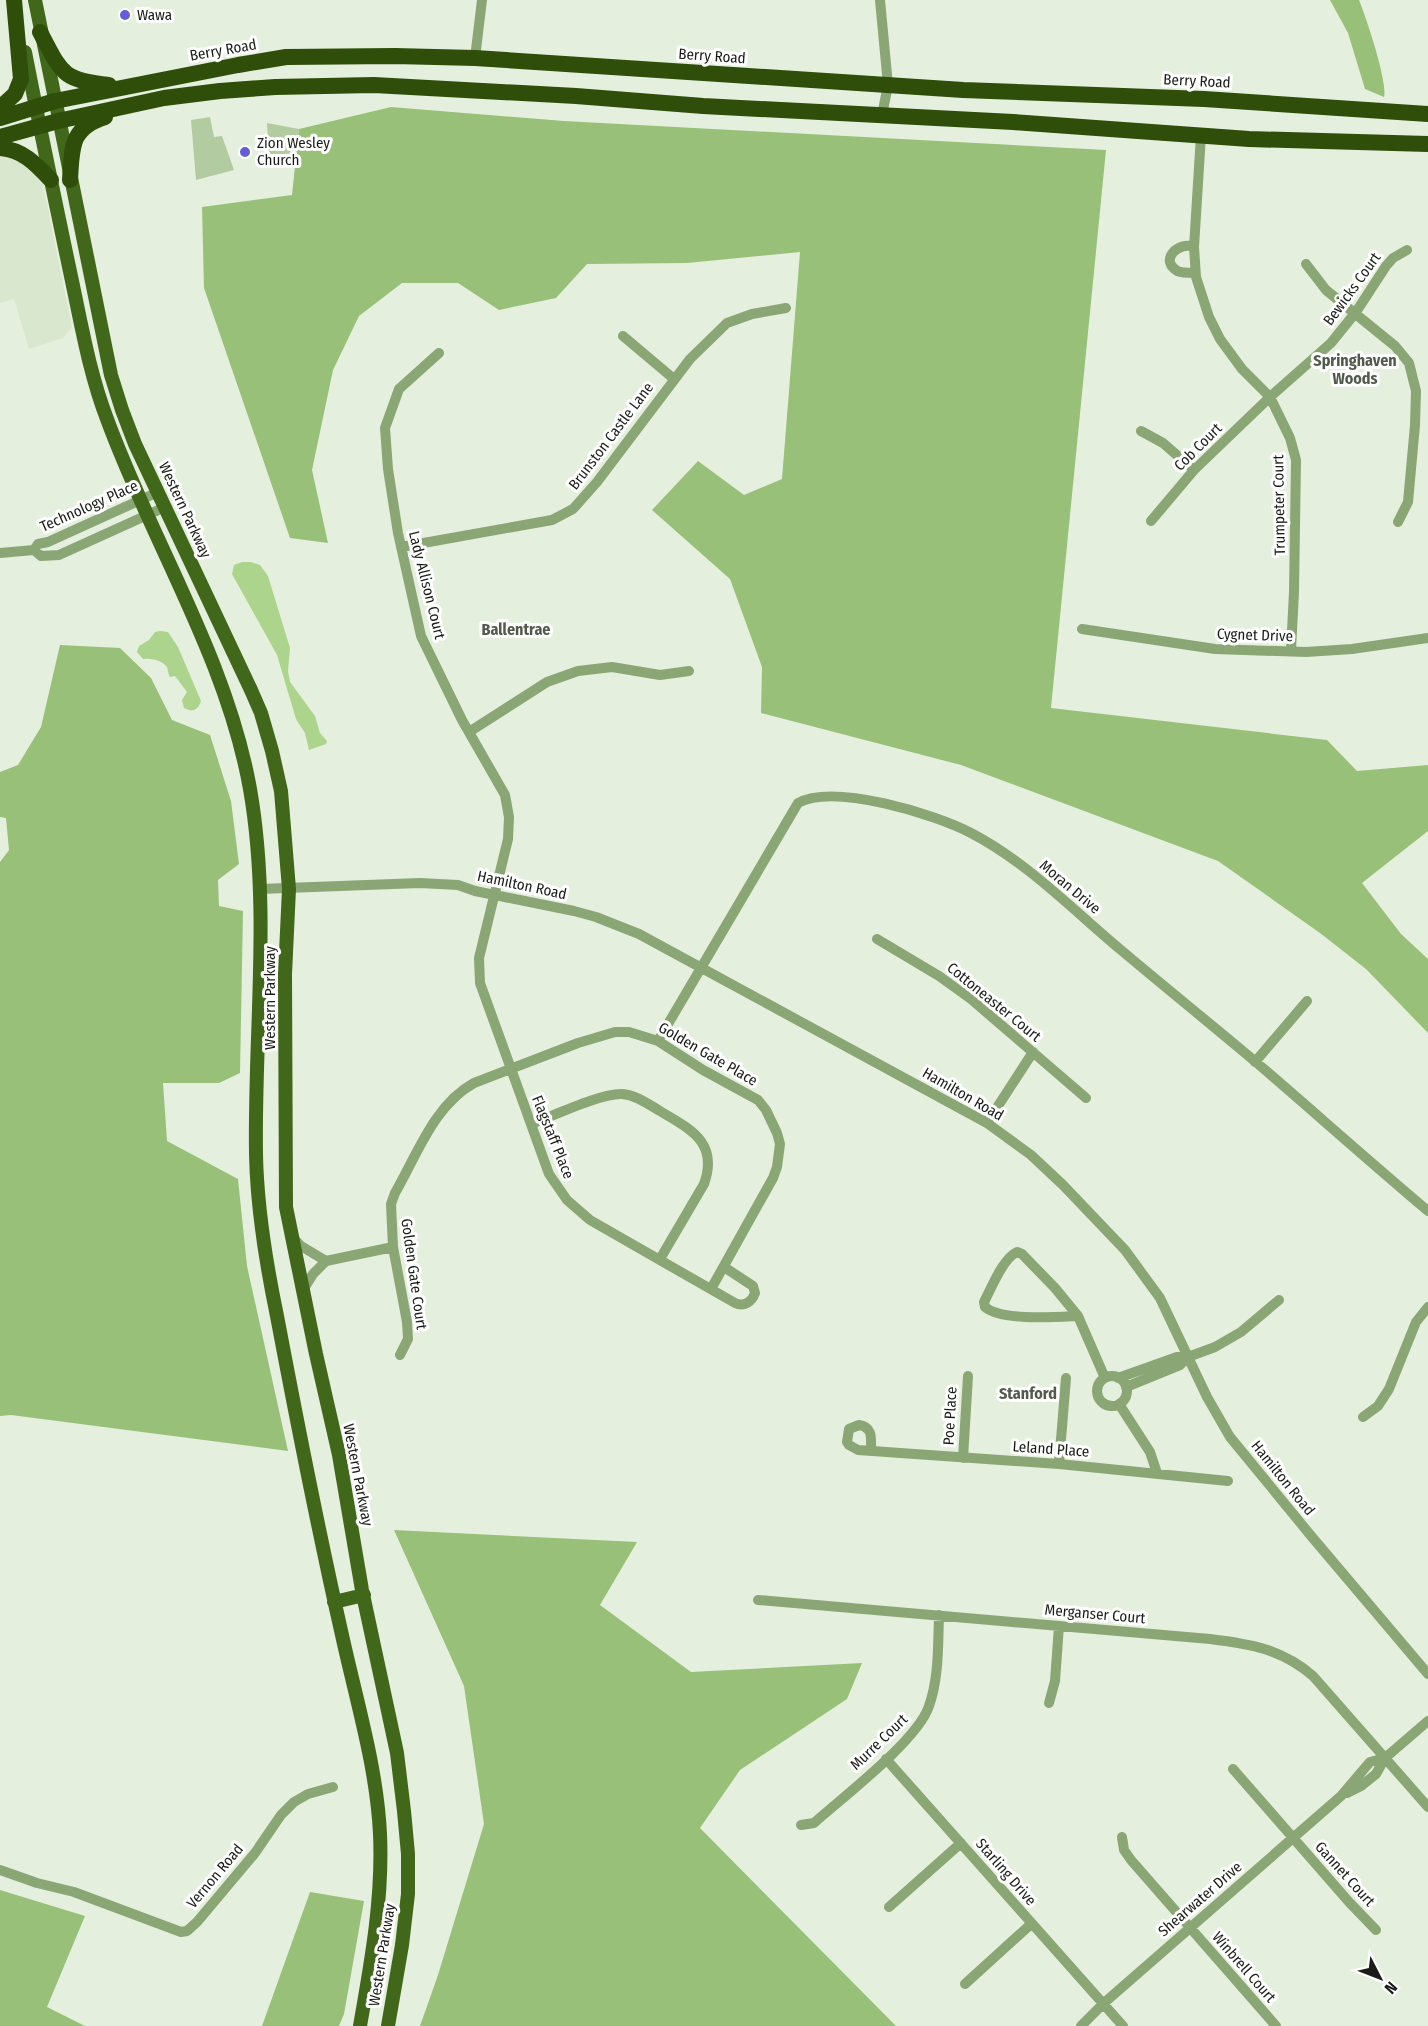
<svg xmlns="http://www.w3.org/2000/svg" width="1428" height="2026" font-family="'Fira Sans Condensed',sans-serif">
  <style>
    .built { fill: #d9e7cf }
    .green { fill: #b3cba1 }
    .forest { fill: #99c079 }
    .water { fill: #acd48c }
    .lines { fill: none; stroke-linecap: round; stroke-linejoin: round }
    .minor { stroke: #8aa675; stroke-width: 10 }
    .major { stroke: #41671a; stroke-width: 14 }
    .highway { stroke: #2e4e0a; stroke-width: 16 }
    .poi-dot { fill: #665dd6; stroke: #fff; stroke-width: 2 }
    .labels { text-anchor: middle; stroke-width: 6; stroke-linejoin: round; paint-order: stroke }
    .poi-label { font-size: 15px; fill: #1a1d17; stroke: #fff; text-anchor: start }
    .street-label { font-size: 15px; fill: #1a1d17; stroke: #fff }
    .neighbourhood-label { font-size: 16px; font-weight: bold; fill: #525a4c; stroke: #fff }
  </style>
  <rect width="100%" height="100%" fill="#e5efde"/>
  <path class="built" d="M0,152l16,3 26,24 30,148 -9,11 -34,11 -15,-50 -14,4z"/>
  <path class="green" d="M210,117l4,20 8,-1 12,34 -38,10 -5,-60z
    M267,123l32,6 -3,23 -27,6z"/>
  <path class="forest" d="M1330,0h29c7,17 29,83 25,97l-19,-8 -17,-56z
    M391,107l173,14 542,29 -55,558 276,32 30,31 71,-6v66l-66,52 39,51 27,25v74l-62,-64 -46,-36 -102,-72 -257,-96 -200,-52 1,-46 -32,-88 -78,-69 46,-49 46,34 38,-16 18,-227 -113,11 -100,1 -31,34 -57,12 -41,-27h-56l-43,33 -26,54 -21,100 16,73 -38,-5 -86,-250 -2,-81 90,-12 7,-66z
    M60,645l60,3 31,30 21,42 38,15 21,66 8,63 -21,16 1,26 24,5 -3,162 -21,10h-56l4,58 71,38 9,87 41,185 -277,-36 -11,1v-554l9,-12 -3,-32 -6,-1v-45l18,-7 23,-38z
    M394,1530l243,12 -37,63 91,67 171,-9 -15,36 -107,71 -40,58 196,198h-476l18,-51 46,-151 -20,-138z
    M0,1890l85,26 -38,91 38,19h-85z
    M310,1892l54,9 -20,113 -5,12h-77z"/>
  <path class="water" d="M242,562h9l9,3 8,11 22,72 -2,23 2,11 25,34 5,17 7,8 -1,3 -17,6 -4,-17 -9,-14 -19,-64 -45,-81 2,-9z
    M161,631l7,1 10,15 23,54c-3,9 -8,12 -17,7l-2,-8 5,-8 -12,-16 -5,1c-2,-3 -2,-7 -3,-10 -5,-7 -17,-9 -24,-8l-6,-7 2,-6 10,-6 6,-8z"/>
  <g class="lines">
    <path class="minor" d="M880,0l8,85 -6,30
      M475,58l7,-58
      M1201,135l-7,112 2,30 13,40 11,22 22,30 28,28 20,41 6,22 -2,132 -3,58
      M1194,247c-16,-6 -34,13 -18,23 5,4 13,2 19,3
      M1306,264l20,26 69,56 14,17 7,28 -1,34 -7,77 -10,20
      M623,336l51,43
      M439,353l-40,36 -14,39 3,41 10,64 23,103 41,84 43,75 4,22 -1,22 -29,119 1,25 69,191 18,26 23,20 145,83c9,4 17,-1 20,-10l-2,-7 -29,-19
      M1141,431l22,12 31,27
      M1151,521l43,-51 76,-73 61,-54 25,-31 30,-46 7,-8 14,-8
      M401,547l151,-27 21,-11 24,-27 93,-123 37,-36 25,-9 34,-6
      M34,550l7,6 18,-1 106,-48
      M0,553l34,-3 4,-6 10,-2 110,-50
      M1082,629l133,20 91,3 46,-3 76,-11
      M469,732l78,-50 31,-11 34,-4 48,8 29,-4
      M260,889l160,-6 38,2 17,6 99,20 22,6 43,17 348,189 44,32 32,30 62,65 35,48 47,99 23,40 82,100 116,137
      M877,939l62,37 32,23 115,99
      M658,1041l140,-238c36,-20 137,11 173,30 56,29 102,77 150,117 45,38 91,75 136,113 57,49 113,99 171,148
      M1255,1062l52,-61
      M987,1123l46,-71
      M531,1124c22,-8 70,-31 91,-30 14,1 26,10 38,17 30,18 59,31 44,73l-44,75
      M292,1237l9,9 25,15
      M1017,1252l5,2 33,34 23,28c-22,1 -77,5 -93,-9l-1,-5c7,-13 19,-44 33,-50z
      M303,1290l10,-16 13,-13 67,-14
      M1078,1316l27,62
      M400,1355l8,-16 -1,-17 -14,-75 -2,-43 4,-11c22,-38 39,-88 79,-110l104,-40 37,-11h14l29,9 45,29 55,30 8,10 11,23 3,11 -3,23 -4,11 -62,111
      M1097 1391a15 15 0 1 1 30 0a15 15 0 1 1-30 0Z
      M1118,1378l59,-21h11l27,-10 26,-15 38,-32
      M1126,1387l54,-22 8,-8
      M1119,1404l31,48 7,21
      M1363,1417l15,-11 11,-17 27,-67 12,-15
      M871,1450c0,-12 2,-23 -12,-25l-10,4 -2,13 2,3 9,5 201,14 169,17
      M963,1458l5,-82
      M1059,1464l7,-86
      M758,1600l452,39c41,5 72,10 103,37l115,131
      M1049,1703l6,-22 4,-55
      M886,1759l237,267
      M1233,1769l116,133 27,28
      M1347,1793l14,-7 15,-12 9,-16 43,-37
      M801,1825l13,-2c29,-26 104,-83 115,-117 10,-28 9,-61 10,-91
      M1122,1837l2,13 7,10 145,166
      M0,1870l37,13 37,9 107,40 6,-1 10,-9 58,-69 26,-38 13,-13 14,-8 25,-7
      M889,1907l72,-64
      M965,1984l66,-60
      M1081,2026l23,-23 237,-207 29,-34 15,-4"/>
    <path class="major" d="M35,0l76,375 11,35 13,34 116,246 10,23 11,38 9,40 8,98 -4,85 1,233 30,147 23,101 23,135 35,163 7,58 4,43v40l-6,51 -14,81
      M25,52c15,77 31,153 47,229 10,47 18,94 35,138 45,123 120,240 143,370 21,120 4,243 6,365 1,54 10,109 21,162 20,106 41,213 65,319 14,64 35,133 38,199 3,65 -9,129 -20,192
      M334,1602l30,-7"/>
    <path class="highway" d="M40,32c22,41 21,48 69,53
      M0,108l15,-14 6,-15 -7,-79
      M0,118l55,-17 183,-36 48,-8 109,-1 80,2 488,32 241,9 224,15
      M0,137l58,-16 106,-23 56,-7 55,-4 99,-2 202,11 127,10 310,16 236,17 179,5
      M0,148c23,2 35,15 51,32
      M70,180c2,-32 0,-52 35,-63"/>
  </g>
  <g class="poi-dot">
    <circle cx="125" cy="15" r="6"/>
    <circle cx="245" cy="152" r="6"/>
  </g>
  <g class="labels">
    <g class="poi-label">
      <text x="137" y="20">Wawa</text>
      <text x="257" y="148">Zion Wesley<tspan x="257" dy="17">Church</tspan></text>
    </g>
    <g class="street-label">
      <text transform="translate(223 50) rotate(-10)" y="5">Berry Road</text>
      <text transform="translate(712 56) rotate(4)" y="5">Berry Road</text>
      <text transform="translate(1197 81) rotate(3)" y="5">Berry Road</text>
      <text transform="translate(1352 289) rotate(-54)" y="5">Bewicks Court</text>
      <text transform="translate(611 436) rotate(-53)" y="5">Brunston Castle Lane</text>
      <text transform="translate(1198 447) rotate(-45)" y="5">Cob Court</text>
      <text transform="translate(1279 505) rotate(-91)" y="5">Trumpeter Court</text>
      <text transform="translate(89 506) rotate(-24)" y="5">Technology Place</text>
      <text transform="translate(185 510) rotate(65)" y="5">Western Parkway</text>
      <text transform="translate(427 585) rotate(76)" y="5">Lady Allison Court</text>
      <text transform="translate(1255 635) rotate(2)" y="5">Cygnet Drive</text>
      <text transform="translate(522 885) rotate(12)" y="5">Hamilton Road</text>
      <text transform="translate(1070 887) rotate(40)" y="5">Moran Drive</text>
      <text transform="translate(270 998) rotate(-90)" y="5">Western Parkway</text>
      <text transform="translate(994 1002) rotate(39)" y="5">Cottoneaster Court</text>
      <text transform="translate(708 1054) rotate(30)" y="5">Golden Gate Place</text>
      <text transform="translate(963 1094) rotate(30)" y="5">Hamilton Road</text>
      <text transform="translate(553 1137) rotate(68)" y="5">Flagstaff Place</text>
      <text transform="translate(414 1274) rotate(82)" y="5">Golden Gate Court</text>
      <text transform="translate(950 1416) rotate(-87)" y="5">Poe Place</text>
      <text transform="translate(1051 1449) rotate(4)" y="5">Leland Place</text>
      <text transform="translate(358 1475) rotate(79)" y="5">Western Parkway</text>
      <text transform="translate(1283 1478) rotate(51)" y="5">Hamilton Road</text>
      <text transform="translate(1095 1614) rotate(5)" y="5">Merganser Court</text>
      <text transform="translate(879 1742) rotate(-44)" y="5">Murre Court</text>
      <text transform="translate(1006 1872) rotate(49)" y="5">Starling Drive</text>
      <text transform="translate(1345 1874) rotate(48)" y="5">Gannet Court</text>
      <text transform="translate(215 1876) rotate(-50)" y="5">Vernon Road</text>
      <text transform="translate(1200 1899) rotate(-41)" y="5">Shearwater Drive</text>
      <text transform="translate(382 1955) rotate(-81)" y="5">Western Parkway</text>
      <text transform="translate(1244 1967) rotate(49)" y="5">Winbrell Court</text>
    </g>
    <g class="neighbourhood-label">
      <text x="1355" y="366">Springhaven<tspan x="1355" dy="18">Woods</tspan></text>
      <text x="516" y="635">Ballentrae</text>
      <text x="1028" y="1399">Stanford</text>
    </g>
  </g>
  <g transform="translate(1380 1978) rotate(132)" stroke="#ffffff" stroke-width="4.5" paint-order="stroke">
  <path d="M0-4.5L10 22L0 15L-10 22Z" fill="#1a1d17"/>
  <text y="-9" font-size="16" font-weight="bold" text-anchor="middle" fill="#1a1d17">N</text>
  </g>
</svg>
